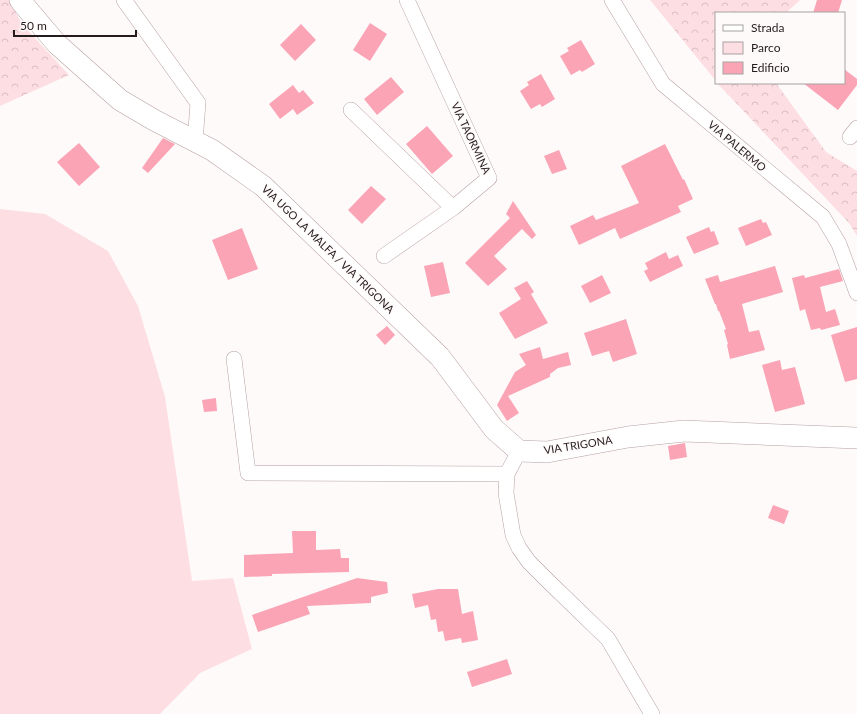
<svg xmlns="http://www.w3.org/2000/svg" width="857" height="714" font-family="Lato,sans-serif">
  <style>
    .green { fill: #fddee3 }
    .forest { fill: url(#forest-crowns) }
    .building { fill: #faa4b5 }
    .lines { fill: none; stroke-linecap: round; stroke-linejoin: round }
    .street-casing { stroke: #b6a0a3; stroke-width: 16 }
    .secondary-casing { stroke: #b6a0a3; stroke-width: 22 }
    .street { stroke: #fff; stroke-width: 15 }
    .secondary { stroke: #fff; stroke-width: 21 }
    .labels { text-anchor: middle; stroke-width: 3; stroke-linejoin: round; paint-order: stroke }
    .street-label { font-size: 11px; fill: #241b1d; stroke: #fffafa }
  </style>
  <defs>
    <pattern id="forest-crowns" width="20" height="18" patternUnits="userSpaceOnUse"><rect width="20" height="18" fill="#fddee3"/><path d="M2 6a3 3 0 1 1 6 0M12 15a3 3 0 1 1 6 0" fill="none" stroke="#d9bec2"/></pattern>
  </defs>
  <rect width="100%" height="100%" fill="#fffafa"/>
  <path class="green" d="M0,209l45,5 63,37 30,55 27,91 27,184 41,-3 19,71 -52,24 -40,41h-160z"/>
  <path class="forest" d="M0,0h9l13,24 47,51 -69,31z
    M650,0h150l-14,13h-70v68z
    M717,83h59l50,69 31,19v65l-8,-13z"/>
  <path class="building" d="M817,0h25l-4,13h-25z
    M370,23l17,11 -17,27 -17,-11z
    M301,24l15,16 -21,21 -15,-16z
    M581,40l14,24 -13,8 -2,-2 -9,5 -11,-19 9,-5 -2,-3z
    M844,69l13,10v6l-19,25 -35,-27h41z
    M541,74l14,25 -13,8 -2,-3 -9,5 -11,-18 9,-6 -2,-3z
    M391,77l13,15 -27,23 -13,-16z
    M293,85l6,8 4,-3 11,13 -17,12 -4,-6 -13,10 -11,-15z
    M427,126l26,30 -21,18 -26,-30z
    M163,138l12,6 -27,29 -6,-5z
    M79,143l21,24 -21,19 -22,-24z
    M665,144l18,36 1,-1 9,20 -15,7 3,6 -61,27 -5,-11 -36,17 -9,-19 23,-11 3,5 43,-17 -18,-37z
    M559,150l8,19 -15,5 -8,-18z
    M371,186l15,13 -24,25 -14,-14z
    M513,201l23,34 -4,4 -10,-10 -28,27 13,13 -19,17 -23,-23 45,-45 -4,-4z
    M761,219l2,4 3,-1 6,13 -26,11 -8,-18z
    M709,227l2,5 3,-1 5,13 -25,10 -8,-17z
    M242,228l16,41 -30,11 -16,-40z
    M666,252l3,7 9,-4 5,11 -33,16 -6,-11 4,-2 -3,-6z
    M443,262l7,31 -19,4 -7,-31z
    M775,266l8,26 -41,12 7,28 10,-2 6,20 -35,9 -3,-14 1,-1 -4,-14 2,-1 -7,-18h-1l-2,-7h-1l-10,-25 13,-4 2,7z
    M839,269l4,12 -23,6 6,25 9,-3 5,16 -19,5 -1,-2 -9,2 -6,-21 -5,2 -8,-33 12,-3 1,3z
    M602,275l9,18 -21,10 -9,-17z
    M527,281l7,11 -3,2 17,29 -33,16 -16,-26 22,-14 -7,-11z
    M626,319l11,35 -24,8 -4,-11 -17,5 -8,-23z
    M387,326l8,9 -10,10 -9,-10z
    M857,327v52l-12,3 -14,-47z
    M540,347l3,12 25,-7 3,13 -13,3 -8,6v3l-42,19 11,17 -12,8 -10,-16 18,-33 11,-7 -7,-11z
    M780,360l2,10 13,-3 10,37 -30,8 -13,-47z
    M216,398l1,13 -13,1 -2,-12z
    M685,443l2,14 -17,3 -2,-14z
    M773,505l16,6 -5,13 -16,-6z
    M292,531h24v19l24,-1 1,9h8v14l-77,2v2l-28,1v-22l49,-2z
    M357,578l30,4 1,11 -17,4v6l-64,3 3,8 -52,18 -6,-17z
    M438,589h20l4,25 11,-3 5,29 -16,3 -1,-5 -16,3 -2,-10 -5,1 -2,-13 -5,1 -3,-15 -13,3 -3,-14z
    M507,659l5,15 -40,13 -5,-15z"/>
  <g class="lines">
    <defs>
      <path id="street" d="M124,0l74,103 -3,39
        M612,0l51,84 160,133 16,27 18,49
        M351,110l102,98
        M850,137l7,-9
        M384,256l69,-48 36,-30 -82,-178
        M234,359l14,114 259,1
        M519,451l-12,23 -1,19 7,42 6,13 10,14 19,19 60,58 44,75"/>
      <path id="secondary" d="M20,0l3,4 34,40 63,56 34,20 58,30 51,36 177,171 54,72 25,22 28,1 81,-15 56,-6 173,7"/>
    </defs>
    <use href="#street" class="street-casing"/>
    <use href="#secondary" class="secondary-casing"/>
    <use href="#street" class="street"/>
    <use href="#secondary" class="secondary"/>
  </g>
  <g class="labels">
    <g class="street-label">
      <text transform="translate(471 138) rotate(65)" y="4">VIA TAORMINA</text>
      <text transform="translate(737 146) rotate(40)" y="4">VIA PALERMO</text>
      <text transform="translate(328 249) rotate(44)" y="4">VIA UGO LA MALFA / VIA TRIGONA</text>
      <text transform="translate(578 445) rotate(-9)" y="4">VIA TRIGONA</text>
    </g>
  </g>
  <rect x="715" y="12" width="130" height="72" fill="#fffafa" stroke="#a7a1a2"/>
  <rect x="723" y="25" width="20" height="6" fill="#ffffff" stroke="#a7a1a2"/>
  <text x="751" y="32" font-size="12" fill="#241b1d">Strada</text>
  <rect x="723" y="42" width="20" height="12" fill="#fddee3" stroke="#a7a1a2"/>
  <text x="751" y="52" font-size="12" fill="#241b1d">Parco</text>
  <rect x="723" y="62" width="20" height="12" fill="#faa4b5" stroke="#a7a1a2"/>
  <text x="751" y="72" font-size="12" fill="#241b1d">Edificio</text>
  <path d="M14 30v6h122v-6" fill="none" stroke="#241b1d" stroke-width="2"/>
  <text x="20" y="30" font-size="12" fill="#241b1d" stroke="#fffafa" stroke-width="3" paint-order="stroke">50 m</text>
</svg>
